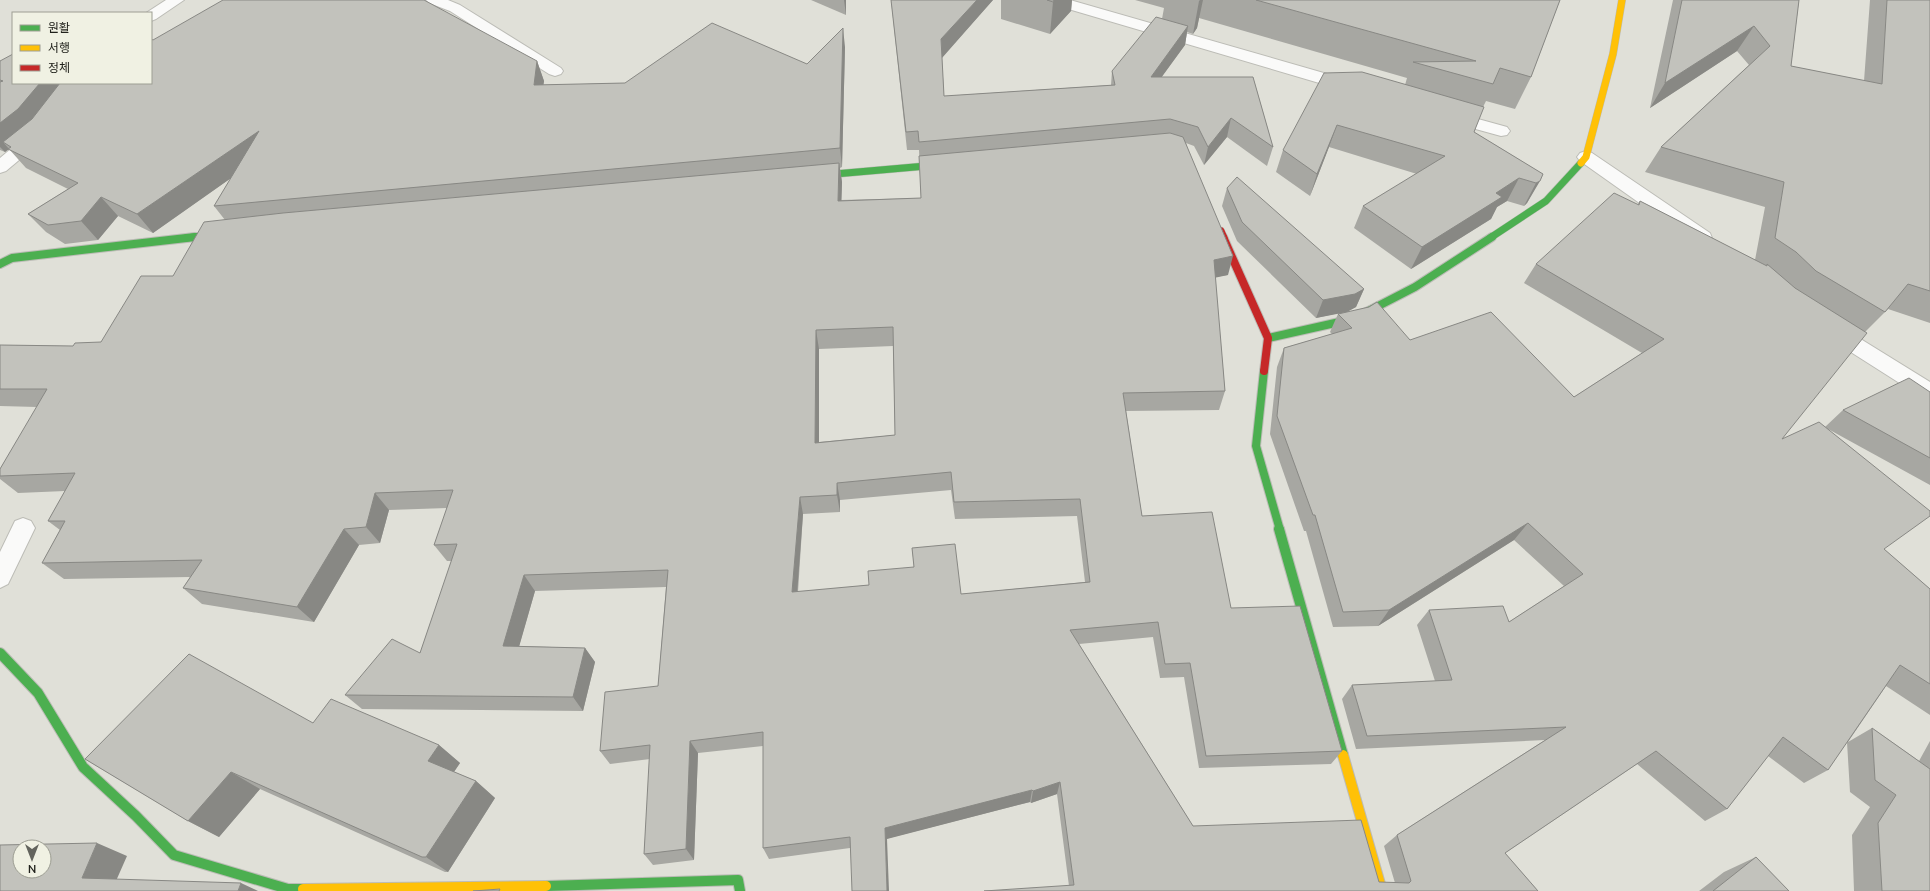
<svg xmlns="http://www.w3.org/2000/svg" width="1930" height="891" font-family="Mulish,'Noto Sans KR',sans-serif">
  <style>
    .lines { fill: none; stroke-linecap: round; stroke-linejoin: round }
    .street-casing { stroke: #bcbcb6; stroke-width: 2 }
    .fast-far2-casing { stroke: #bcbcb6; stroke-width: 8 }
    .fast-far1-casing { stroke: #bcbcb6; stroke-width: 10 }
    .fast-casing { stroke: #bcbcb6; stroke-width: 12 }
    .slow-far1-casing { stroke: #bcbcb6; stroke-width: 8 }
    .slow-casing { stroke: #bcbcb6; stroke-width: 12 }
    .jam-far1-casing { stroke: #bcbcb6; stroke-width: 8 }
    .jam-casing { stroke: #bcbcb6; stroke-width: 10 }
    .street { fill: #fafaf9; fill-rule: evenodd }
    .fast-far2 { stroke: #4caf50; stroke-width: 7 }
    .fast-far1 { stroke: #4caf50; stroke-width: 8 }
    .fast { stroke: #4caf50; stroke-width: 10 }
    .slow-far1 { stroke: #ffc107; stroke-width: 7 }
    .slow { stroke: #ffc107; stroke-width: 10 }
    .jam-far1 { stroke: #c62828; stroke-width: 7 }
    .jam { stroke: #c62828; stroke-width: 8 }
    .wall { fill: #a7a7a2; fill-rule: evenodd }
    .shaded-wall { fill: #888884 }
    .building { fill: #c2c2bc; stroke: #888884; fill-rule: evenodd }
  </style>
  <rect width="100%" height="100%" fill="#e0e0d8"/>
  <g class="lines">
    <defs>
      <path id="street" d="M166,0h18l-28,19 -5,2v-8h-5z
        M426,0h22l12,5 101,63 2,3 -2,3 -6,2 -6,-2 -99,-63 -21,-8z
        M1045,0h25l285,82 2,4 -2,4 -6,1 -6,-1 -295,-87z
        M1449,111l58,16 3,4 -3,4 -6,1 -58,-16 -3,-4 3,-4z
        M37,130l6,2 3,4 -3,4 -37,31 -6,2v-15l31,-26z
        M1586,151l6,2 118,80 2,5 -2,5 -7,2 -7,-2 -116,-82 -3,-4 3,-4z
        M1831,322l7,3 92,57v18l-7,-2 -99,-63 -3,-5 3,-5z
        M23,518l8,3 4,7 -27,56 -8,4v-36l15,-31z"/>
      <path id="fast-far2" d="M812,176l137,-12
        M186,238l40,-5
        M1490,238l56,-37 35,-38"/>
      <path id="fast-far1" d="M0,264l12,-6 183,-21
        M1268,338l85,-19 62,-32 77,-50
        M1264,371l-8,75 24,84"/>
      <path id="fast" d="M1279,529l64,226
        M0,653l38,40 45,74 53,49 38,39 114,34h15
        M546,886l192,-6 2,11"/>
      <path id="slow-far1" d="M1581,163l5,-6 27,-103 9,-54"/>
      <path id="slow" d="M1343,755l39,136
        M303,889l243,-3"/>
      <path id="jam-far1" d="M1221,231l3,7"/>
      <path id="jam" d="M1223,237l45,101 -4,33"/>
    </defs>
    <use href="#street" class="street-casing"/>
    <use href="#fast-far2" class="fast-far2-casing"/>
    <use href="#fast-far1" class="fast-far1-casing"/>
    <use href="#fast" class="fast-casing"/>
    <use href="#slow-far1" class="slow-far1-casing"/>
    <use href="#slow" class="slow-casing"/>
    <use href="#jam-far1" class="jam-far1-casing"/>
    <use href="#jam" class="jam-casing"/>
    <use href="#street" class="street"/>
    <use href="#fast-far2" class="fast-far2"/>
    <use href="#fast-far1" class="fast-far1"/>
    <use href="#fast" class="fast"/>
    <use href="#slow-far1" class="slow-far1"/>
    <use href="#slow" class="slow"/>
    <use href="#jam-far1" class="jam-far1"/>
    <use href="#jam" class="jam"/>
  </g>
  <path class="wall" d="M811,0h35v15z
    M891,0h102l-51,57 2,39 167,-11 1,-14 50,-52 2,-11 -29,-8h425l-29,77 -16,32 -29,-8 -3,6 -9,25 69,42 -16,29 -3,3 -17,-5 -10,6 -6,12 -80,50 -57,-41 9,-22 54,-32 -88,-27 -19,49 -34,-24 7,-22 122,-65 2,-7 -208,-60 -2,10 -4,6 -6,-2 -2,13 -24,32h92l20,70 -6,19 -40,-29 -23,28 -10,-19 -8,-3 42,132 -13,2 10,114 -6,19 -93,1 16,105 89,92 111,143 -11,13 -132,4 -15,-91 -24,1 -7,-41 -74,7 114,182 186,56 16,1 -11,-37 13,-11 148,-95 -189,9 -14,-50 10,-14 83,-4 -18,-56 12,-15 80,12 55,-36 -50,-46 -136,86 -45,1 -27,-96h-2l-34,-97 7,-67 7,-19 48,-14 -2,-2 8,-18 6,-2 -28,6 -79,-77 -15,-35 5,-18 137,101 -8,18 -8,4 62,29 164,57 68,-44 -118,-70 12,-19 101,-59 3,-4 115,59 10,-53 -120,-35 16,-25 88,-82 -12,-14 -87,57 23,-108h126l-8,66 73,15 6,-81h60v323l-42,-14 -23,23 -83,107 43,-12 18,-17 87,-18v93l-102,-56 56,120 46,40v126l-44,-29 -38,56 24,-14 47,33 11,-20v150h-76l-2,-56 18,-28 -20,-15 -3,-50 -19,28 -24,13 -36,-27 -41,53 -22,12 -68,-57 -132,89 33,38 -469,-5 -12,-92 -26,9 -1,-1 -180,46 -81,11 -6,-11v-102l-65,7 -4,107 -41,5 -9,-11 6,-95 -40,5 -10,-13 58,-65 8,-99 -131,4 -16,55 66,2 10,14 -12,49 -221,-2 -17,-14 75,-42 32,-92h-5l-13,-16 13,-37 -58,2 -9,33 -21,2 -45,77 -112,-18 -19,-16 7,-11 -126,2 -22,-16 18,-33 -12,-9 17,-30 -47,2 -18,-14v-10l37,-62 -37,-1v-61l73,1 28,-4 72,-66 52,-56 -11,-14 17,-28 -78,55 -35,-17 -20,24 -33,4 -19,-12 -18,-18 40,-25 -42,-21 -17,-19 -4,3 -5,-2v-89l13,22h138l2,-43 384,21 7,20 -1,4 82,-2 182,-19 38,-17 -3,120 -2,1 2,14 -1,18 80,-2 -2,-48h-12zM893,346l2,89 -76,7v-93zM951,490l4,29 122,-3 8,66 -124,12 -49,-46 2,19 -45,18 -71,7 5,-78 37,-2v-12z
    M1001,0h71l-1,11 -21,23 -49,-15z
    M313,723l126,22 21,18 -6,9 22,9 19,17 -47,74h-3l-185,-83 -41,48 -31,-16 -103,-62z
    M1756,857l33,34h-90l25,-19z"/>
  <path class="shaded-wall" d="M844,0h2v15z
    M977,0h16l-51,58 -1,-19z
    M1054,0h18l-1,11 -21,23 3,-32z
    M1200,0h3l-6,28 -4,6 6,-33z
    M1188,26l-3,19 -37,51 3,-19z
    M1754,26l-17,25 -87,57 15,-25z
    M843,28l2,19 -3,120 -2,-19z
    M537,61l7,20 -3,23 -7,-19z
    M40,83h31l-37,45 -31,14 6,7 -4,3 -5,-5v-24z
    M1231,118l-4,19 -23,28 4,-18z
    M1337,125l-8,22 -19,49 7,-22z
    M259,131l12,19 -118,83 -16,-19z
    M839,163l3,19 -1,38 -3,-19z
    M1519,178l-12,23 -10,6 -6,12 -80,50 11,-22 74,-54z
    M1540,181l-13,22 -3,3 12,-23z
    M101,197l17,19 -20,24 -17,-19z
    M1233,256l-5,19 -19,4 5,-19z
    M1364,289l-8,18 -9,5 -31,6 7,-18z
    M816,330l3,19v111l-4,-17z
    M837,483l3,17v12l-3,-17z
    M375,493l14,17 -9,33 -14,-16z
    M800,497l3,17 -7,94 -4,-16z
    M1528,523l-14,17 -136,86 11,-16z
    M344,529l15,16 -45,77 -17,-15z
    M524,575l11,16 -20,70 -12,-15z
    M585,648l10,14 -12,49 -10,-14z
    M690,741l8,12 -4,107 -8,-11z
    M439,745l21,18 -11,16 -21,-18z
    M231,772l29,17 -41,48 -31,-16z
    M476,781l19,17 -47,74 -22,-15z
    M1060,782l-3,12 -26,9 2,-12z
    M1032,790l-2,12 -143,37 2,52h-2l-2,-63z
    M97,843l30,13 -15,34 -30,-12z
    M241,883l17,8h-20z"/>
  <path class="building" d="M223,0h201l113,61 -3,24 91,-2 87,-60 95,41 36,-36 -3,120 -626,58 45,-75 -122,83 -36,-17 -20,24 -33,4 -20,-11 50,-31 -70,-34 3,-2 -8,-5 29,-23 28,-36h91v-44l2,1z
    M891,0h86l-36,39 3,57 171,-11 -3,-14 44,-54 32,9 -37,51h102l20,70 -42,-29 -23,29 -10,-20 -28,-8 -251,23 -1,-11 -12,1z
    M1047,0h7l-1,2z
    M1256,0h304l-29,77 -31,-9 -7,16 -80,-22 63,-1z
    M1682,0h117l-8,66 91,18 5,-84h43v291l-22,-7 -23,28 -69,-41 -20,-19 -21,-14 9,-56 -123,-35 109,-101 -16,-20 -89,57z
    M13,54v29h27l-22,26 -18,14v-41l3,-1 -3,-1v-19z
    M1362,72l122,35 -10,25 69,42 -3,7 -4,2 -17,-5 -23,15 6,4 -80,50 -59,-41 82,-50 -108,-31 -20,49 -34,-24 41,-77z
    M1170,133l13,4 50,119 -19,4 11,131 -102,2 19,123 70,-4 19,96 69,-2 42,145 -136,5 -16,-93 -25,1 -7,-42 -88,8 123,196 168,-6 18,62 30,1 2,-2 -14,-46 169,-108 -199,9 -15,-51 100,-5 -23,-70 74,-4 6,16 74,-48 -55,-51 -139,87 -46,2 -28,-97h-2l-36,-99 7,-68 68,-20 -14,-14 31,-7 8,-5 33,38 81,-28 83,85 90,-58 -128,-75 78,-71 25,12 1,-4 127,65v-2l28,24 72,45 -85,106 37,-17 111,89v5l-46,33 46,40v95l-30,-19 -72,105 -45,-33 -56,72 -71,-58 -151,102 33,38h-554l90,-6 -14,-103 -27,9 -1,-1 -147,38 2,63h-35l-2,-54 -87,11v-116l-73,9 -4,108 -42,5 6,-109 -50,6 5,-59 53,-6 10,-116 -144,5 -21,71 82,2 -12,49 -228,-2 47,-56 28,14 37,-109 -23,1 19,-55 -78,3 -9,34 -22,2 -47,78 -114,-19 19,-28 -160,3 23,-42h-17l27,-48 -75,3v-7l47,-80h-47v-44l73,1 2,-3 26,-1 40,-66h32l31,-54 79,-9 556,-50 -1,38 83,-3 -2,-42zM893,327l2,108 -80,8 1,-113zM951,472l3,30 126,-3 10,83 -129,12 -6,-50 -43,4 2,19 -46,4 1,14 -77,7 8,-95 37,-2v-12z
    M1237,177l127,112 -9,5 -32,6 -81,-78 -15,-34z
    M1909,378l21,14v66l-87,-48z
    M189,654l124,69 18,-24 108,46 -11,16 48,20 -50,76h-4l-191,-85 -43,49 -103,-62z
    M1872,728l58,41v122h-48l-4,-68 18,-28 -21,-15z
    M97,843l-15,35 159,5 -3,8h-238v-46zM20,847h24v24h-24z
    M1756,857l33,34h-76z
    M500,889l-1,2h-26z"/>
  <rect x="12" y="12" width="140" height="72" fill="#f0f1e3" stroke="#9d9e93"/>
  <rect x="20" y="25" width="20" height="6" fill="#4caf50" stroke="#9d9e93"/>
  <text x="48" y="32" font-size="12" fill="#20211b">원활</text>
  <rect x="20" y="45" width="20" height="6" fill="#ffc107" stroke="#9d9e93"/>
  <text x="48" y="52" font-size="12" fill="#20211b">서행</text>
  <rect x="20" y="65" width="20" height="6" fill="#c62828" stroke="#9d9e93"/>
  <text x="48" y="72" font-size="12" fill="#20211b">정체</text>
  <g transform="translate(32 859) rotate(180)"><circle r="19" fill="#f0f1e3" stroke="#9d9e93"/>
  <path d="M0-3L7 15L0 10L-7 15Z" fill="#63645d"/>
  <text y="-6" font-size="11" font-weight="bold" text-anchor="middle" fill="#20211b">N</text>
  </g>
</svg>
